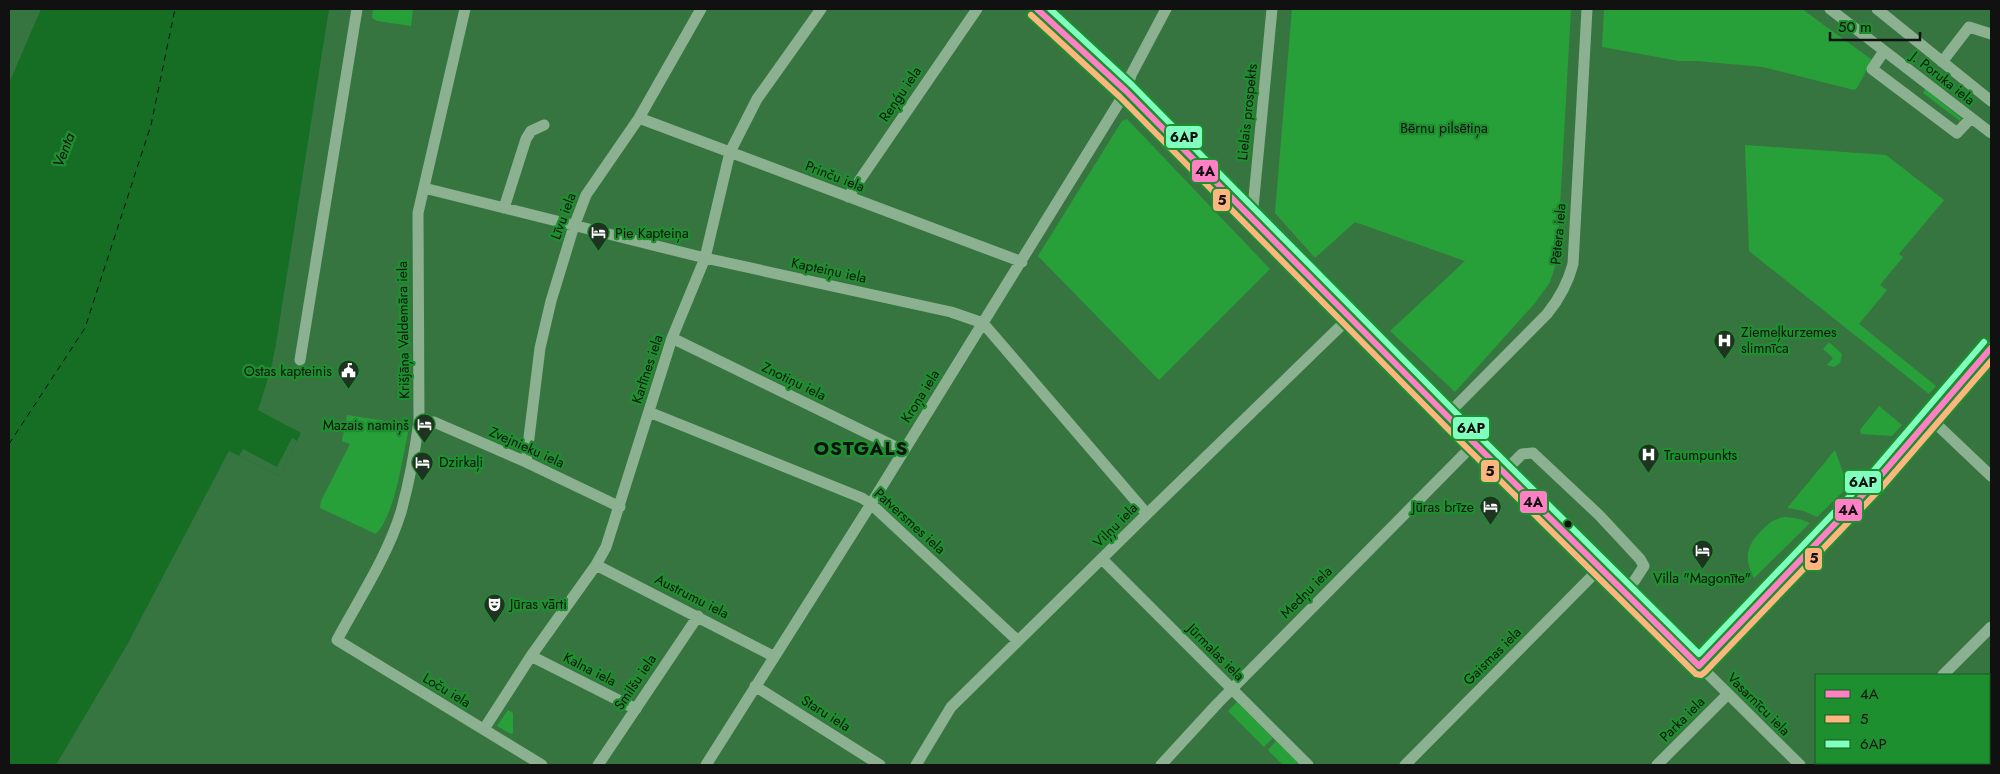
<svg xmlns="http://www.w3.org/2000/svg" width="2000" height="774" font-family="Jost,sans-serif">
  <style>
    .green { fill: #28a039 }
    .water { fill: #166e25 }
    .pier { fill: #377540 }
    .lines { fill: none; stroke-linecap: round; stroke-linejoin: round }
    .ferry { stroke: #111; stroke-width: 1; stroke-dasharray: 6 5; stroke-linecap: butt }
    .minor { stroke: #8bb191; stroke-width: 11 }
    .bus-1-casing { stroke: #1d8f2e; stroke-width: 10 }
    .bus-2-casing { stroke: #1d8f2e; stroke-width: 10 }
    .bus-3-casing { stroke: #1d8f2e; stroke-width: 10 }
    .bus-1 { stroke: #ff80c5; stroke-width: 6 }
    .bus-2 { stroke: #ffb580; stroke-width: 6 }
    .bus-3 { stroke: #80ffbe; stroke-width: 6 }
    .bus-dot { fill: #111; stroke: #1d8f2e; stroke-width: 2 }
    .labels { text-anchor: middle; stroke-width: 4.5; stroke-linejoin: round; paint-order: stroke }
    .street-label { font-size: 14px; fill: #111; stroke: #1d8f2e }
    .park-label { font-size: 14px; fill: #111; stroke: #1d8f2e }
    .poi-label { font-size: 14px; fill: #111; stroke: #1d8f2e; text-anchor: start }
    .water-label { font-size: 15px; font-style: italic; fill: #111; stroke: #1d8f2e }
    .district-label { font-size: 19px; font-weight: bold; letter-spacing: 1px; fill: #111; stroke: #1d8f2e }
    .line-badge { stroke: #1d8f2e; stroke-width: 2 }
    .pale-badge-label { font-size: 14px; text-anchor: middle; font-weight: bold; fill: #111 }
  </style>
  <rect width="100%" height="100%" fill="#377540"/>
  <path class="green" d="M373,9h40l-2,17 -34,-5 -5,-3z
    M1292,9h279l-14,251 -7,22 -15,21 -80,89 -65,-61 75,-70 -110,-39 -40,36 -40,-45z
    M1604,9h198l70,51 -15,28 -3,2 -91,-23 -65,-6h-19l-77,-14z
    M1925,89l36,29 -1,3 -37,-28z
    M1127,119l143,150 -111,111 -121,-124 84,-135z
    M1745,145l141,10 58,45 -45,54 4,3 -23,28 7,5 -28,34 77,62 -7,8 -180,-143z
    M1829,342l13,12 -2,9 -6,4 -7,-2 6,-7 -10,-9z
    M1879,406l23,19 -10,11 -31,-2 -1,-4z
    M347,415l57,9 4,9c-6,27 -13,81 -32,101l-56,-26 1,-7 29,-57 -8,-3z
    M1835,450l13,37 -31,30 -13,-6 -16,-3v-1z
    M1786,517l14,2 10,4 -56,55c-10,-19 -8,-31 6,-46 9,-9 14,-14 26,-15z
    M1237,702l36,36 -9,9 -36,-36z
    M508,710l5,3v20l-2,1 -14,-8z
    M1276,741l25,24h-18l-15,-15z"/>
  <path class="water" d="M41,9h288l-53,335 -5,25 -13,41 43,23 -22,43 -50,-25 -102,194 -71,120h-47v-682z"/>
  <path class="pier" d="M292,438l5,3 -18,35 -40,-20 4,-7 34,18z"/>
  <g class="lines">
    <path class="ferry" d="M9,444l76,-116 66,-203 24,-116"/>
    <path class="minor" d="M465,9l-47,204 1,208c-4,30 -10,62 -18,91 -14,45 -42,87 -64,128l205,125
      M1037,9l89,82 349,352 325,322
      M1830,9l161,124
      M1877,9l114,92
      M1884,51l-12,18 85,64 14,-15
      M1942,62l27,-35 22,7
      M639,118l383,144
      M424,188l281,70 246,54 32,11 164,191
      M848,197l129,-188
      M504,208l22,-69 5,-8 13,-6
      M1252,218l20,-209
      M672,338l232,113
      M300,360l57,-351
      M649,412l213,86 9,6 147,137
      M1447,415l100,-101c13,-16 21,-31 26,-50l14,-255
      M1931,419l60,57
      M419,421l15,1 92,40 94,45
      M526,462l14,-114 11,-47 22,-72 13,-34 53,-77 62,-109
      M1504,472l18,-18 11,-1 66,62 41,44 4,7 -9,14 -11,11
      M1102,559l206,206
      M596,565l177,91
      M531,656l105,53
      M1699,666l177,-185 115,-133
      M1943,675l48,-48
      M755,686l125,79
      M484,729l47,-73 65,-91 10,-18 66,-209 33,-80 25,-106 27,-53 64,-90
      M598,765l100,-149
      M706,765l165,-261 247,-400 8,-13 5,-16 35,-66
      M916,765l35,-58 196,-193 203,-197
      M1161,765l56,-61 258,-261
      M1405,765l196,-198
      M1657,765l71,-71
      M1853,765l2,-2"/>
    <defs>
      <path id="bus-1" d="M1037,9l89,82 335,339 238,236
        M1699,666l177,-185 115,-133"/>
      <path id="bus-2" d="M1031,15l89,82 335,339 241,238 5,1 4,-3 177,-185 109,-126"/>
      <path id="bus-3" d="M1050,9l82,76 335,339 232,230 171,-179 114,-133"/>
    </defs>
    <use href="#bus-1" class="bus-1-casing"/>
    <use href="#bus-2" class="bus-2-casing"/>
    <use href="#bus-3" class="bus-3-casing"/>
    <use href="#bus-1" class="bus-1"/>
    <use href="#bus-2" class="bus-2"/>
    <use href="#bus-3" class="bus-3"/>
  </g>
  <defs>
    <symbol id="hotel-pin" viewBox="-11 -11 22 30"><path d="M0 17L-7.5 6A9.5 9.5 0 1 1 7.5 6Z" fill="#1e3421" stroke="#1d8f2e"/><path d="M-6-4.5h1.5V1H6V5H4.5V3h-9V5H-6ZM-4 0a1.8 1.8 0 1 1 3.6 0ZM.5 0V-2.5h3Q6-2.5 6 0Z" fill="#fff"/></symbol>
    <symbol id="hospital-pin" viewBox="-11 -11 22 30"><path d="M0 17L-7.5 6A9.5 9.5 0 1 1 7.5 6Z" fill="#1e3421" stroke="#1d8f2e"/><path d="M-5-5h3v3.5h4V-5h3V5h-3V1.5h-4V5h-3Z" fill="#fff"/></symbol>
    <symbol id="civic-pin" viewBox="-11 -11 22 30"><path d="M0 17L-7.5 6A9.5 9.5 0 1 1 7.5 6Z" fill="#1e3421" stroke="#1d8f2e"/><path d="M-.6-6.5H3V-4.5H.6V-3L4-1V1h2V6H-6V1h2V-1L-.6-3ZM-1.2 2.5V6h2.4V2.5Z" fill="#fff"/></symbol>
    <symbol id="theatre-pin" viewBox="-11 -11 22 30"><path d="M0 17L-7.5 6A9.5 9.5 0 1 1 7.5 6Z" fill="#1e3421" stroke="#1d8f2e"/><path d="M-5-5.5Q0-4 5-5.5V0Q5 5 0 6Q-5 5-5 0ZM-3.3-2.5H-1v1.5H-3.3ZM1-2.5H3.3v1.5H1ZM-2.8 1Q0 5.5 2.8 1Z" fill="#fff"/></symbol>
  </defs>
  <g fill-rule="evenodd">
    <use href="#hotel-pin" x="586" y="220" width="25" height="34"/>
    <use href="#hospital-pin" x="1712" y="328" width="25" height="34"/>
    <use href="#civic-pin" x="336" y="358" width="25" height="34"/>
    <use href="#hotel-pin" x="412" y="412" width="25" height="34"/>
    <use href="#hospital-pin" x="1636" y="442" width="25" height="34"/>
    <use href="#hotel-pin" x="410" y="450" width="25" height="34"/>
    <use href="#hotel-pin" x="1478" y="494" width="25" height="34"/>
    <use href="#hotel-pin" x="1690" y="538" width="25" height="34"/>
    <use href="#theatre-pin" x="482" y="592" width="25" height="34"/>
  </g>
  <circle class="bus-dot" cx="1568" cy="524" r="4.5"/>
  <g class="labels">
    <g class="street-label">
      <text transform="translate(1943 78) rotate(38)" y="5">J. Poruka iela</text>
      <text transform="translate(900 94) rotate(-56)" y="5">Reņģu iela</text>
      <text transform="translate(1247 112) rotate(-84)" y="5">Lielais prospekts</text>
      <text transform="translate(835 176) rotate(21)" y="5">Prinču iela</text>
      <text transform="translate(563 216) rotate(-70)" y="5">Līvu iela</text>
      <text transform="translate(1558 234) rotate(-85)" y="5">Pētera iela</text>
      <text transform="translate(829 270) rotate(12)" y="5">Kapteiņu iela</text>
      <text transform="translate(403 330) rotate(-91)" y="5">Krišjāņa Valdemāra iela</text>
      <text transform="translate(647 369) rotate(-72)" y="5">Karlīnes iela</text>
      <text transform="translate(794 381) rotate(26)" y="5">Znotiņu iela</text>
      <text transform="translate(920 396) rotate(-58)" y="5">Kroņa iela</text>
      <text transform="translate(527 447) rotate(24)" y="5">Zvejnieku iela</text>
      <text transform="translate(910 521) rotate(42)" y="5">Patversmes iela</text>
      <text transform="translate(1115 525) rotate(-45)" y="5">Viļņu iela</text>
      <text transform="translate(1306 592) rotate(-45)" y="5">Medņu iela</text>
      <text transform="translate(692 596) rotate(27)" y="5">Austrumu iela</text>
      <text transform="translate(1216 652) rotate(45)" y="5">Jūrmalas iela</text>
      <text transform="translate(1492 656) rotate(-45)" y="5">Gaismas iela</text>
      <text transform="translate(590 669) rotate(27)" y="5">Kalna iela</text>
      <text transform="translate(635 682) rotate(-56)" y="5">Smilšu iela</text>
      <text transform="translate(447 690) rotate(31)" y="5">Loču iela</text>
      <text transform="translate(1759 704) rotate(45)" y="5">Vasarnīcu iela</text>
      <text transform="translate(826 713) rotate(32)" y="5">Staru iela</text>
      <text transform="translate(1682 719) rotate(-45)" y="5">Parka iela</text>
    </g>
    <g class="park-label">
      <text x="1444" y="133">Bērnu pilsētiņa</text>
    </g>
    <g class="poi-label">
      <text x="615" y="238">Pie Kapteiņa</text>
      <text x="1741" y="337">Ziemeļkurzemes<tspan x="1741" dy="16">slimnīca</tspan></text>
      <text x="332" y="376" text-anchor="end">Ostas kapteinis</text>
      <text x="409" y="430" text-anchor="end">Mazais namiņš</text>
      <text x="1664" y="460">Traumpunkts</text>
      <text x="439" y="467">Dzirkaļi</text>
      <text x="1474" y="512" text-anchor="end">Jūras brīze</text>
      <text x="1702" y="583" text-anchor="middle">Villa "Magonīte"</text>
      <text x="510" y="609">Jūras vārti</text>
    </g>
    <g class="water-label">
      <text transform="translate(64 150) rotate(-69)" y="5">Venta</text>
    </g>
    <g class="district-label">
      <text x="861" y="455">OSTGALS</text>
    </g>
  </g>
  <g class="line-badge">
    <rect x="1165" y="125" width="38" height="24" rx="5" fill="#80ffbe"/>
    <rect x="1191" y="159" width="28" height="24" rx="5" fill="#ff80c5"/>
    <rect x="1212" y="188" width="19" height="24" rx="5" fill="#ffb580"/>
    <rect x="1452" y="416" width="38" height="24" rx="5" fill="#80ffbe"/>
    <rect x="1480" y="459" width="20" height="24" rx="5" fill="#ffb580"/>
    <rect x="1844" y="470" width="38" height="24" rx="5" fill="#80ffbe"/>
    <rect x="1519" y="490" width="29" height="24" rx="5" fill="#ff80c5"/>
    <rect x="1834" y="498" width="29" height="24" rx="5" fill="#ff80c5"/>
    <rect x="1804" y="547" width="19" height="24" rx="5" fill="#ffb580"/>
  </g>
  <g class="pale-badge-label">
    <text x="1184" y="142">6AP</text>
    <text x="1205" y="176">4A</text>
    <text x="1222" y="205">5</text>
    <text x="1471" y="433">6AP</text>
    <text x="1490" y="476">5</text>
    <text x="1863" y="487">6AP</text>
    <text x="1533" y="507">4A</text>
    <text x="1848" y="515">4A</text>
    <text x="1814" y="563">5</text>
  </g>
  <rect width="2000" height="774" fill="none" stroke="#111111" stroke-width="20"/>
  <rect x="1815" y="674" width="175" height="90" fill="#1d8f2e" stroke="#185d22"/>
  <rect x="1825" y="690" width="25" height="8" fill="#ff80c5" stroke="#185d22"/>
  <text x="1860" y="699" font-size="15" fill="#111111">4A</text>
  <rect x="1825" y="715" width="25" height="8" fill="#ffb580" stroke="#185d22"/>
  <text x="1860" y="724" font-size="15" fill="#111111">5</text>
  <rect x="1825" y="740" width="25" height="8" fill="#80ffbe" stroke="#185d22"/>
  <text x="1860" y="749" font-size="15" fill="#111111">6AP</text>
  <path d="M1830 32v8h90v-8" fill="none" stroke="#111111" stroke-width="2.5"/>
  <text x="1838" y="32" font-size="15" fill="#111111" stroke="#1d8f2e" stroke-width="4" paint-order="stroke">50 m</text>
</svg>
